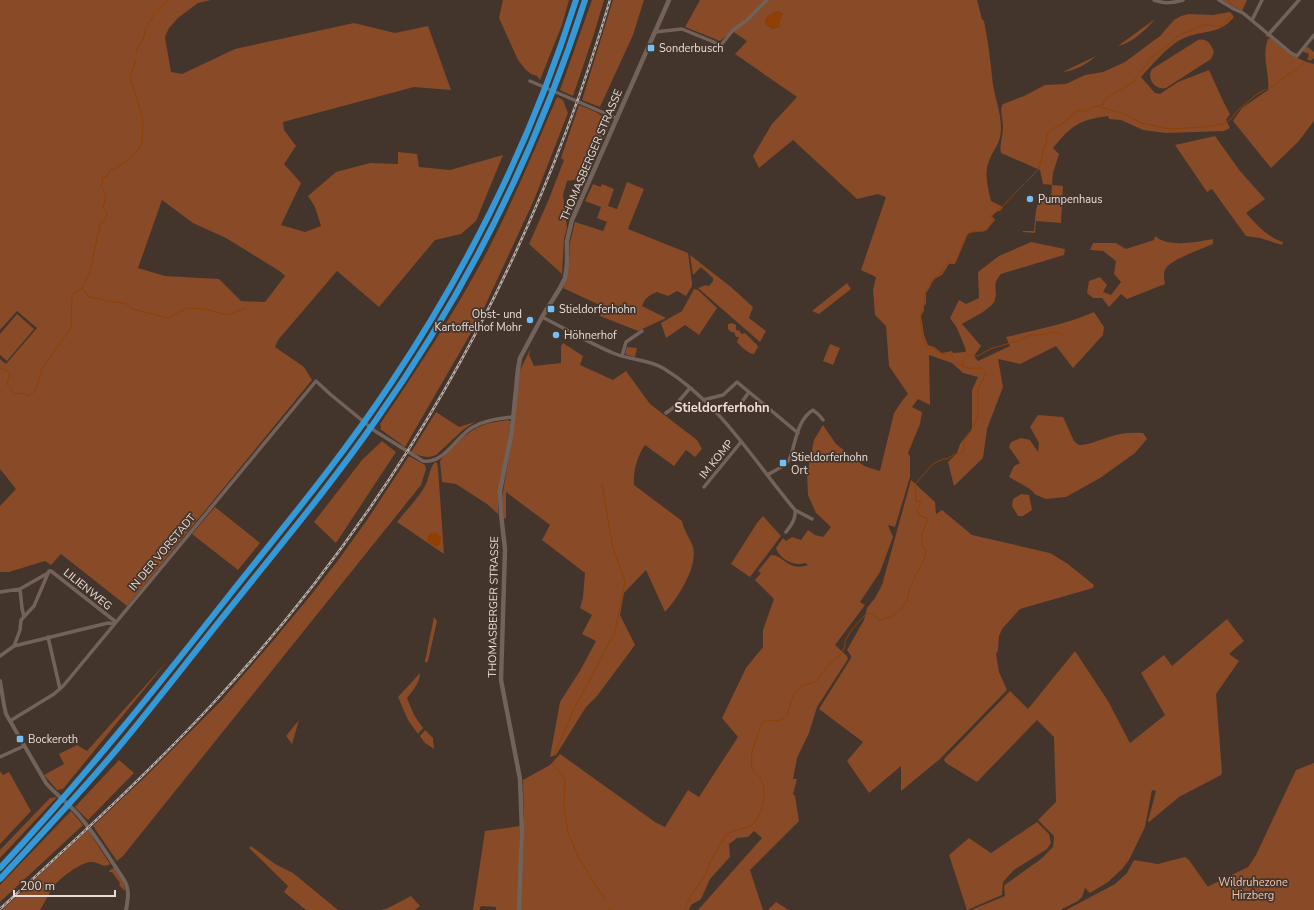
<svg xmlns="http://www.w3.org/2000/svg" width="1314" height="910" font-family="'Nunito Sans',sans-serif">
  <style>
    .green { fill: #884a27; fill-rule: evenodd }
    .water { fill: #924002 }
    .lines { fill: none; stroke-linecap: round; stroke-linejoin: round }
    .stream { stroke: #924002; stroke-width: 1 }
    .minor { stroke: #736259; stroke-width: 3.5 }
    .tertiary { stroke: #736259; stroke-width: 4 }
    .secondary { stroke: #736259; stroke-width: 4.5 }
    .motorway { stroke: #3499d9; stroke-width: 6 }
    .rail-casing { stroke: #b7aca6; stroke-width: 2.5 }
    .rail { stroke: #43342c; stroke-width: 1; stroke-dasharray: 3; stroke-linecap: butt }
    .poi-dot { fill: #74c0f6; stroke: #43342c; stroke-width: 1.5 }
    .labels { text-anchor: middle; stroke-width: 3.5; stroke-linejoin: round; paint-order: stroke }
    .poi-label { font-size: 11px; fill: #e6dcd7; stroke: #43342c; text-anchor: start }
    .street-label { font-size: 11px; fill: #e6dcd7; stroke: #43342c }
    .park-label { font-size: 11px; fill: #f4c4ad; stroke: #43342c }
    .quarter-label { font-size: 13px; font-weight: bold; fill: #f2ded4; stroke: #43342c }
  </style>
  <rect width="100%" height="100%" fill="#43342c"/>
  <path class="green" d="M0,0h211l-13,3 -20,15 -9,10 -4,9 6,35 11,2 53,-25 119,-26 41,10 33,-7 23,64 -37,-3 -131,35 1,8 12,16 -12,18 17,19 -20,42 24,7 16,-6 -6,-19 -7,-11 28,-24 34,-9 28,1v-12l19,2 2,13 31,3 53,-15 -27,66 -15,13 -26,6 -56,67 -42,-36 -59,69 -3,7 29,20 8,13 -185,226 -66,-52 -10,11 -6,-4 -36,11h-9v-66l16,-17 -16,-20v-110l6,5 31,-36 -20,-17 -17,19zM162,200l31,23 33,15 55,34 4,4 -20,26 -24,-1 -22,-22 -54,-3 -27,-8z
    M503,0h66l-7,25 -22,55 -3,-4 -6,-2 -6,-5 -7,-9 -19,-42z
    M592,0h12l-10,34 -21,62 -13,-6z
    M613,0h31l-11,35 -33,72 -18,-7z
    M700,0h277l5,19 2,2c4,19 6,37 8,55 1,19 10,36 9,55 -1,13 -8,19 -12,30 -5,13 -1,27 2,40l12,6 -3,4h-2l-6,5 3,4 -9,11 -14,1 -4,2 -13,30h-6l-7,11 -6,3 -4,4 -2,5 -4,6v11l-2,2v5l-3,4 3,20 4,10 6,2 8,6 10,-2 1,2 12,-1 1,-2 -9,-22 -7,-10 9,-18 7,4 13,-6 -1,-26 21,-16 32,-14 34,7 -1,6 -63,19c-10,12 -3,14 -6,26 -3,9 -25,19 -33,24l19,22 -7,10 4,5 32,-15 -4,-9c29,-7 61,-13 88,-25l10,15 -1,8 -30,33 -17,-22 -36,18 -22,-5 5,28 -16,42 -4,29 -29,28 -6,-24 9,-9 3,-9 12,-15v-39l6,-13 -15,-4 -11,-10 -23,-8 1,50 -12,-6 -6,8 10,5 -2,12 -12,29 2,3v21l-15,50 -7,-2 5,12 -13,35 -20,30 5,3 -30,40 12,11 1,3 -31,48 -8,26 -12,25 -4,21h4l-4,15 2,2 4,25 -49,49 13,40h-65l64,-72 -8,-7 -6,6 -11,1 -8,6 1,13 -20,22 -9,20 -10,6 -2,5h-168l3,-83 -1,-47 27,-15 10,-11 95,68 10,5 23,-37 11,7 39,-60 -16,-19 24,-50 17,-21v-17l11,-31 -19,-19 6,-7 -3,-2 13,-16c13,0 17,17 37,10l-3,-2c-10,4 -26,-4 -29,-15l7,-10 3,3 6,-4 9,3 7,-10 7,5 8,2 8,-10 -15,-14 -8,-18 -1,-21 7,-34 9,-15 13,19 28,22 16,5 14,-58c5,-7 8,-13 14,-19l-19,-28 -3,-40 -11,-11 -2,-25 3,-13 -15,-7 25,-73 -8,-3 -21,5 -64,-59 -34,28 -6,-12 19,-32 25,-27 -62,-43 12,-13 -15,-10 -12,10 -35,-14zM778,11l4,3 -2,6v6l-7,3 -6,-4 -2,-4 3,-5z
    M1222,0h25l-5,11z
    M1230,12l4,5c-15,19 -32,12 -52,22 -12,5 -32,28 -41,38l14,16 5,1 18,-12 31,-12 15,33 6,11 -4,6 4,8 -6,3 -58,2 -23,-3 -22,-10 -12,-1 -1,-3c-29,4 -36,9 -55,32l6,6 -6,19 -1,12 11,1 -2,37 -25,-2 -1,12 -12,-1v-1h11l2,-21 2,-7 3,-5h10l1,-13 -9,-1 -3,-14 -39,-17c-2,-8 2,-17 2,-26 0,-8 -4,-17 0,-23l21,-8 21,-11 21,-1 19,-9 18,-3 22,-10 35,-26 14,-16 7,-4 8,-2 24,1z
    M1155,19c-9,11 -23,24 -37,27z
    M1271,38c13,12 26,22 43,26v57l-16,21 -27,26 -38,-47 9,-13 26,-18c2,-18 -7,-32 0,-51z
    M1198,40c9,-2 13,4 16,12l-3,7 -45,29c-11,3 -20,-10 -14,-19z
    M1308,47l6,5v6l-4,3 -3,-2 2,-3 -1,-3 -5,-1 2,-4z
    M1096,56c-9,8 -21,15 -33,16z
    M557,97l6,3 5,13 -34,87 -55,119 -74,128 -25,-18 1,-2 -1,-3c38,-56 75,-112 107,-172 26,-51 48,-103 70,-155z
    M579,105l17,7 15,10 -25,56 -19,3 -4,14 4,33 -3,11 -2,35 -33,-30 20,-45 15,-39 -3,-2z
    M1215,136l25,35 25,28 -19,14c12,13 20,23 37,29l-1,3 -22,-7 -14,-2 -34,-47 -5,3 -32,-47z
    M627,182l17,7 -16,40 60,24 4,29v4l-6,10 -9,-5 -9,5 -11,-4c-8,3 -12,6 -15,14l24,12 -28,13 -38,-15 4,-9 -41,-19 6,-22 1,-23 5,-21 28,9 4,-9 -10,-4 4,-11 -16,-6 8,-17 8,3 1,-3 12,5 -6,17 9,3z
    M1155,236c14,12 41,6 58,3v5c-11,5 -41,15 -47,24 -3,4 -2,10 -1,16l-38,15 -6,-5 -12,13 -7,-9h-9l-6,-5 2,-12 11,-4 7,8 -4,7 8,3 10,-13 -7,-8 2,-13 -13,-10 -13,-1 3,-7h23l10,6 28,-9z
    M690,255l41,32 22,20 -4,11 17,13 -6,11 -62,-54 8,-3 3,1 4,-5v-3l-12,-11 -8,8z
    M847,283l4,6 -32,25 -7,-3z
    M694,289l4,1 19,18 -18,27 -14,-10 -19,13 -5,-15 21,-12z
    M17,314l17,15 -27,32 -7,-6v-21z
    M732,323l4,2v5l4,1 1,3 4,-1 12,12 1,2 -4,7c-5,0 -14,-8 -17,-12l2,-5h-3l-2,-5h-3l-3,-3v-5z
    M563,343l20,13 -3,9 33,15 13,-9 24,33 47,36 5,9 -7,8 -9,-7 -12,16 -29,-21c-8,12 -12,26 -11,40l48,36c2,10 8,17 11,26 5,20 -15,51 -28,65l-19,-42 -22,23 -4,22 15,30 -38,51 -11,11 -30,48 -6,2 10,-55 21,-33 15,-28 -14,-7 10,-19 -12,-7 3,-11 2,-24 -43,-33 8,-15 -44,-33v26l-3,1 -1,-21 8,-48 10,-80 11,-22 -2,7 5,11 27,-3v-17z
    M830,344l10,4 -7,17 -10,-4z
    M627,347l10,1 -2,9 -8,-2 -2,-2z
    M436,412l23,15 16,-5 -11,7 -28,26c-9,4 -16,1 -25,-3z
    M1038,415l25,2 11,24 5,4c10,0 20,-5 30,-8 11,-4 22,-5 34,-4l4,6 -12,14 -35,25 -34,19 -20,2 -10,-4 -6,-6 -21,-12 5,-11 6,-3 -11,-16 2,-5 10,-4 9,2 8,12 1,-9 -9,-16z
    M508,420l3,2 -13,74v18l-11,-10 -31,-20 -14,-2 -2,-21c4,-6 9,-9 13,-14 20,-20 27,-23 55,-27z
    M382,441l14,11 -60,91 -22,-21 48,-62z
    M409,456l16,9 1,4 -5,16 -298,371 -6,5 -24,-35 52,-49 75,-75 52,-60 39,-47 28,-36 28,-39z
    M435,462l2,1 1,5 6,86 -47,-32c9,-12 21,-23 28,-36 4,-7 4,-17 10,-24z
    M911,480l24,22 1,12 6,-4 30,25 78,18 18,11 26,21 -1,3 -73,21 -18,20 -3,7 -1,14 -2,4 3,18 8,18 -67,69 -39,32v-25l-32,27 -22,-32 16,-19 -44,-33 32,-51v-2l-4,-6 17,-30 3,-12 8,-10 7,-13z
    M1021,494l8,1 3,15 -9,6h-5l-6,-10 1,-7z
    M215,507l45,36 -22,27 -46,-36z
    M763,516l18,20 -31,41 -19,-13 26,-41z
    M434,617l3,4 -9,40 -2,2 -1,-2z
    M1227,619l17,22 -15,13 10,7 -23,33 6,78 -1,3 -42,22 -30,25 -1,-1 8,-30 -4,-1 -7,37 -16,33 -7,9 -14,13 -18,11 -5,-5 -3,9 -4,4 -18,9h-89l34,-14 -1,-10 2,-2 35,-25 12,-12 1,-11 -16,-16 18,-18 -2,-65 -17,-17 -60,62 -31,-19 -2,-3 1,-2 65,-67 18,18 47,-58 33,50 22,42 35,-28 -24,-42 23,-18 8,11z
    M169,659l-106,130 -6,1 -13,-15 20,-11 -5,-10 18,-9 10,6z
    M420,673c0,10 -7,17 -13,25l7,17 9,13 -5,6 -10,-14 -10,-23z
    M299,720l-7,24 -6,-8z
    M425,730l8,8 1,11 -9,-6 -5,-7z
    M119,760l15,13 -46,47 -13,-13z
    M1314,763v147h-248l49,-26 12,-11 7,-13 24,4 27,-7 4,3 19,27 1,-1 39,-19 8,-12 40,-85z
    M0,771l3,4 6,-3 22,39 -31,33z
    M57,797l-57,61v-8l50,-52z
    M71,811l12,14 -83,77v-17z
    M1037,822l12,12 2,9 -4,6 -33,21 -11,12 -1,13 -35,15 -18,-55 20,-17 22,15z
    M520,826l-2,84h-22v-3l-15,-1 -2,4h-6l12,-79z
    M88,830l22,34c-6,5 -12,-3 -20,-2 -10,1 -30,16 -36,24 -5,7 -9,16 -14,24h-38z
    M251,846l24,18 18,9 45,37h-32l-22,-18 4,-6 -39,-38z
    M114,868l10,16 1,7 -6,-6 1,-2 -8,-11h-3l1,-2z
    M411,896l9,10 -5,4h-34l7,-2z
    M776,902l13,8h-21z"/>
  <path class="water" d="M778,11l4,3 -2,6v6l-7,3 -6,-4 -2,-4 3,-5z
    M430,533h6l5,4 -1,7 -3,3 -9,-5 -1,-4z"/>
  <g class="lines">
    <path class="stream" d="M1228,0l7,8
      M136,54l2,-8 5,-6 3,-13 8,-12 15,-15
      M1309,59l5,-3
      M1269,89l20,-15 9,-5 6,-7
      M1099,107l26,7 16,9 29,6 33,-2 20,-3 8,-5 7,-9 19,-16 9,-5
      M1026,182l13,-13 4,-17 3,-8 1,-10 4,-4 12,-7 14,-12h8l7,-4 11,-2 1,-4 9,-7 21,-12 5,-9 8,-8 1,-5 22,-16 9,-9 25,-10 17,1 11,-11
      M82,288l7,9 15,3
      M107,301l20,3 5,5 37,9 11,-7 9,-3 16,1 22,6 19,-7
      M967,355l11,1 12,-7 30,-9 10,-5h9l16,-3 8,3
      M962,365l3,-8
      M0,368l10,4 -3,13 5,3 -1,2c3,5 7,4 12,3
      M26,395l3,1 5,-4 4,-8 3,-14 30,-42 1,-33 10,-7 8,-16 10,-48 5,-3 2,-9 -4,-4 3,-13 -5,-10 2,-4 -1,-5 4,1 4,-7 4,-1 10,-6 11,-9 7,-10 1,-24 -13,-43 6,-17
      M554,755l20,-46 41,-77 10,-51 -12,-33 -11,-63
      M553,764l12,15 -1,30 4,24 10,23 16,27 12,17
      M608,908l3,2
      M685,910c3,-11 11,-22 18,-31 3,-5 1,0 3,-5 2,-4 2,-8 4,-12 2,-4 15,-26 17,-28 9,-6 25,-5 30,-14 7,-15 11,-29 2,-44 -3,-3 -7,-5 -7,-9 -3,-16 6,-33 12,-47l13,1 6,-2 4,-4 6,-19 10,-11 13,-3 13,-18 12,-10 4,-8v-5l8,-13 13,-14 5,-1 9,7c11,-2 23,-9 27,-20 2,-5 1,-10 4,-15 5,-12 13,-21 15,-34l-4,-5v-12l6,-15 -9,-4 -2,-5 4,-7 -2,-2 -3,1 -1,-18 18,-20 10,-5h4l6,-4 7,-1 4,-4v-8l6,-9 8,-17v-26l8,-17 -4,-5c-15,1 -23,0 -31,-14h-9l-9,-6 -5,1 -2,-3 -3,-8 -3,-20 4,-15 1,-11 6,-11 9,-7 8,-12 7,1 12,-29c6,-4 17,-1 20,-5 2,-3 5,-7 6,-9l-3,-4 11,-8 23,-24"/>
    <path class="minor" d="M1154,0c11,4 19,3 29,0
      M1219,0l15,9 9,4 48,40 6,3 17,-21
      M1252,20l10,-20
      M655,32l27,-3 39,16 12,-15 13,-9 21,-21
      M1268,35l31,-35
      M530,81l86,37
      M542,317c24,12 47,26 71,36 16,7 35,6 50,15 56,34 91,93 132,142 1,10 -4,15 -9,22
      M622,356l4,-14 16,-11
      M703,400l20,-5 14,-13 61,51
      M739,406l10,-14
      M666,413l7,-5 17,-20
      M767,475c7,-4 17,-8 22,-15 2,-3 3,-8 4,-12 4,-14 7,-30 20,-38l6,5 4,5
      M704,487l37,-45
      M795,510l17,9
      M20,589l2,19 2,9
      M0,592l20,-3 28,-16
      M48,637l12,52
      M14,646l6,-16 1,-10 13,-14 15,-35h2l65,51
      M0,656l14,-10 94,-23 6,1
      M10,721l44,-27 10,-9 252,-304 14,13 45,37 48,30c22,3 33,-25 50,-34 12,-7 27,-9 40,-10
      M0,757l24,-11"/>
    <path class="tertiary" d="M0,681l4,24 2,9 40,69c11,13 25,22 35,35 16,19 29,41 43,62 6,10 4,19 2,30"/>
    <path class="secondary" d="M519,910l3,-79 -2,-52 -19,-99 4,-131 -4,-35 -1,-23 12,-61 6,-61 2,-11 22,-41 18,-29 5,-10 2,-14v-23l5,-21 97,-220"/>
    <path class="motorway" d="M0,868c82,-88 157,-181 231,-275 55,-69 111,-136 160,-210 79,-118 142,-247 185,-383
      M0,879c40,-43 80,-86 118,-131 40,-48 78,-98 117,-146 48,-60 97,-119 141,-182 91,-129 161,-270 209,-420"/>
    <defs>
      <path id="rail" d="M0,909c74,-68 149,-136 217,-210 186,-202 316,-436 393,-699"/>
    </defs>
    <use href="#rail" class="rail-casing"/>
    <use href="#rail" class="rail"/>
  </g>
  <g class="poi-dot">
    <rect x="647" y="44" width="8" height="8" rx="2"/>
    <circle cx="1030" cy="199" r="4"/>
    <rect x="547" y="305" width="8" height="8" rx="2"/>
    <circle cx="530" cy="320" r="4"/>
    <circle cx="556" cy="335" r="4"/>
    <rect x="779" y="459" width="8" height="8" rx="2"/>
    <rect x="16" y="735" width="8" height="8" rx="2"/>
  </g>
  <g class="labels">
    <g class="poi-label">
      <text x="659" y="52">Sonderbusch</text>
      <text x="1038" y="203">Pumpenhaus</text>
      <text x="559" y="313">Stieldorferhohn</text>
      <text x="522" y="318" text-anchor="end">Obst- und<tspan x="522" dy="13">Kartoffelhof Mohr</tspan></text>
      <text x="564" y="339">Höhnerhof</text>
      <text x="791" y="461">Stieldorferhohn<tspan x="791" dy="13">Ort</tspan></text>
      <text x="28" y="743">Bockeroth</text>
    </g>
    <g class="street-label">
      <text transform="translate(591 155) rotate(-67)" y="4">THOMASBERGER STRASSE</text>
      <text transform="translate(716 459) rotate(-51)" y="4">IM KOMP</text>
      <text transform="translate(162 552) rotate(-50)" y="4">IN DER VORSTADT</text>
      <text transform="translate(88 589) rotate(39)" y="4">LILIENWEG</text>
      <text transform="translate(493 607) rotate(-89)" y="4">THOMASBERGER STRASSE</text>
    </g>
    <g class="park-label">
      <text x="1253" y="886">Wildruhezone<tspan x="1253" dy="13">Hirzberg</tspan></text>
    </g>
    <g class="quarter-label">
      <text x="722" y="412">Stieldorferhohn</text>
    </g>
  </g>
  <path d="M14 890v6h101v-6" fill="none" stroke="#e6dcd7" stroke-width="2"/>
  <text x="20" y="890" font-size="12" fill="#e6dcd7" stroke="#43342c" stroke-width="3" paint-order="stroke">200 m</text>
</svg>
